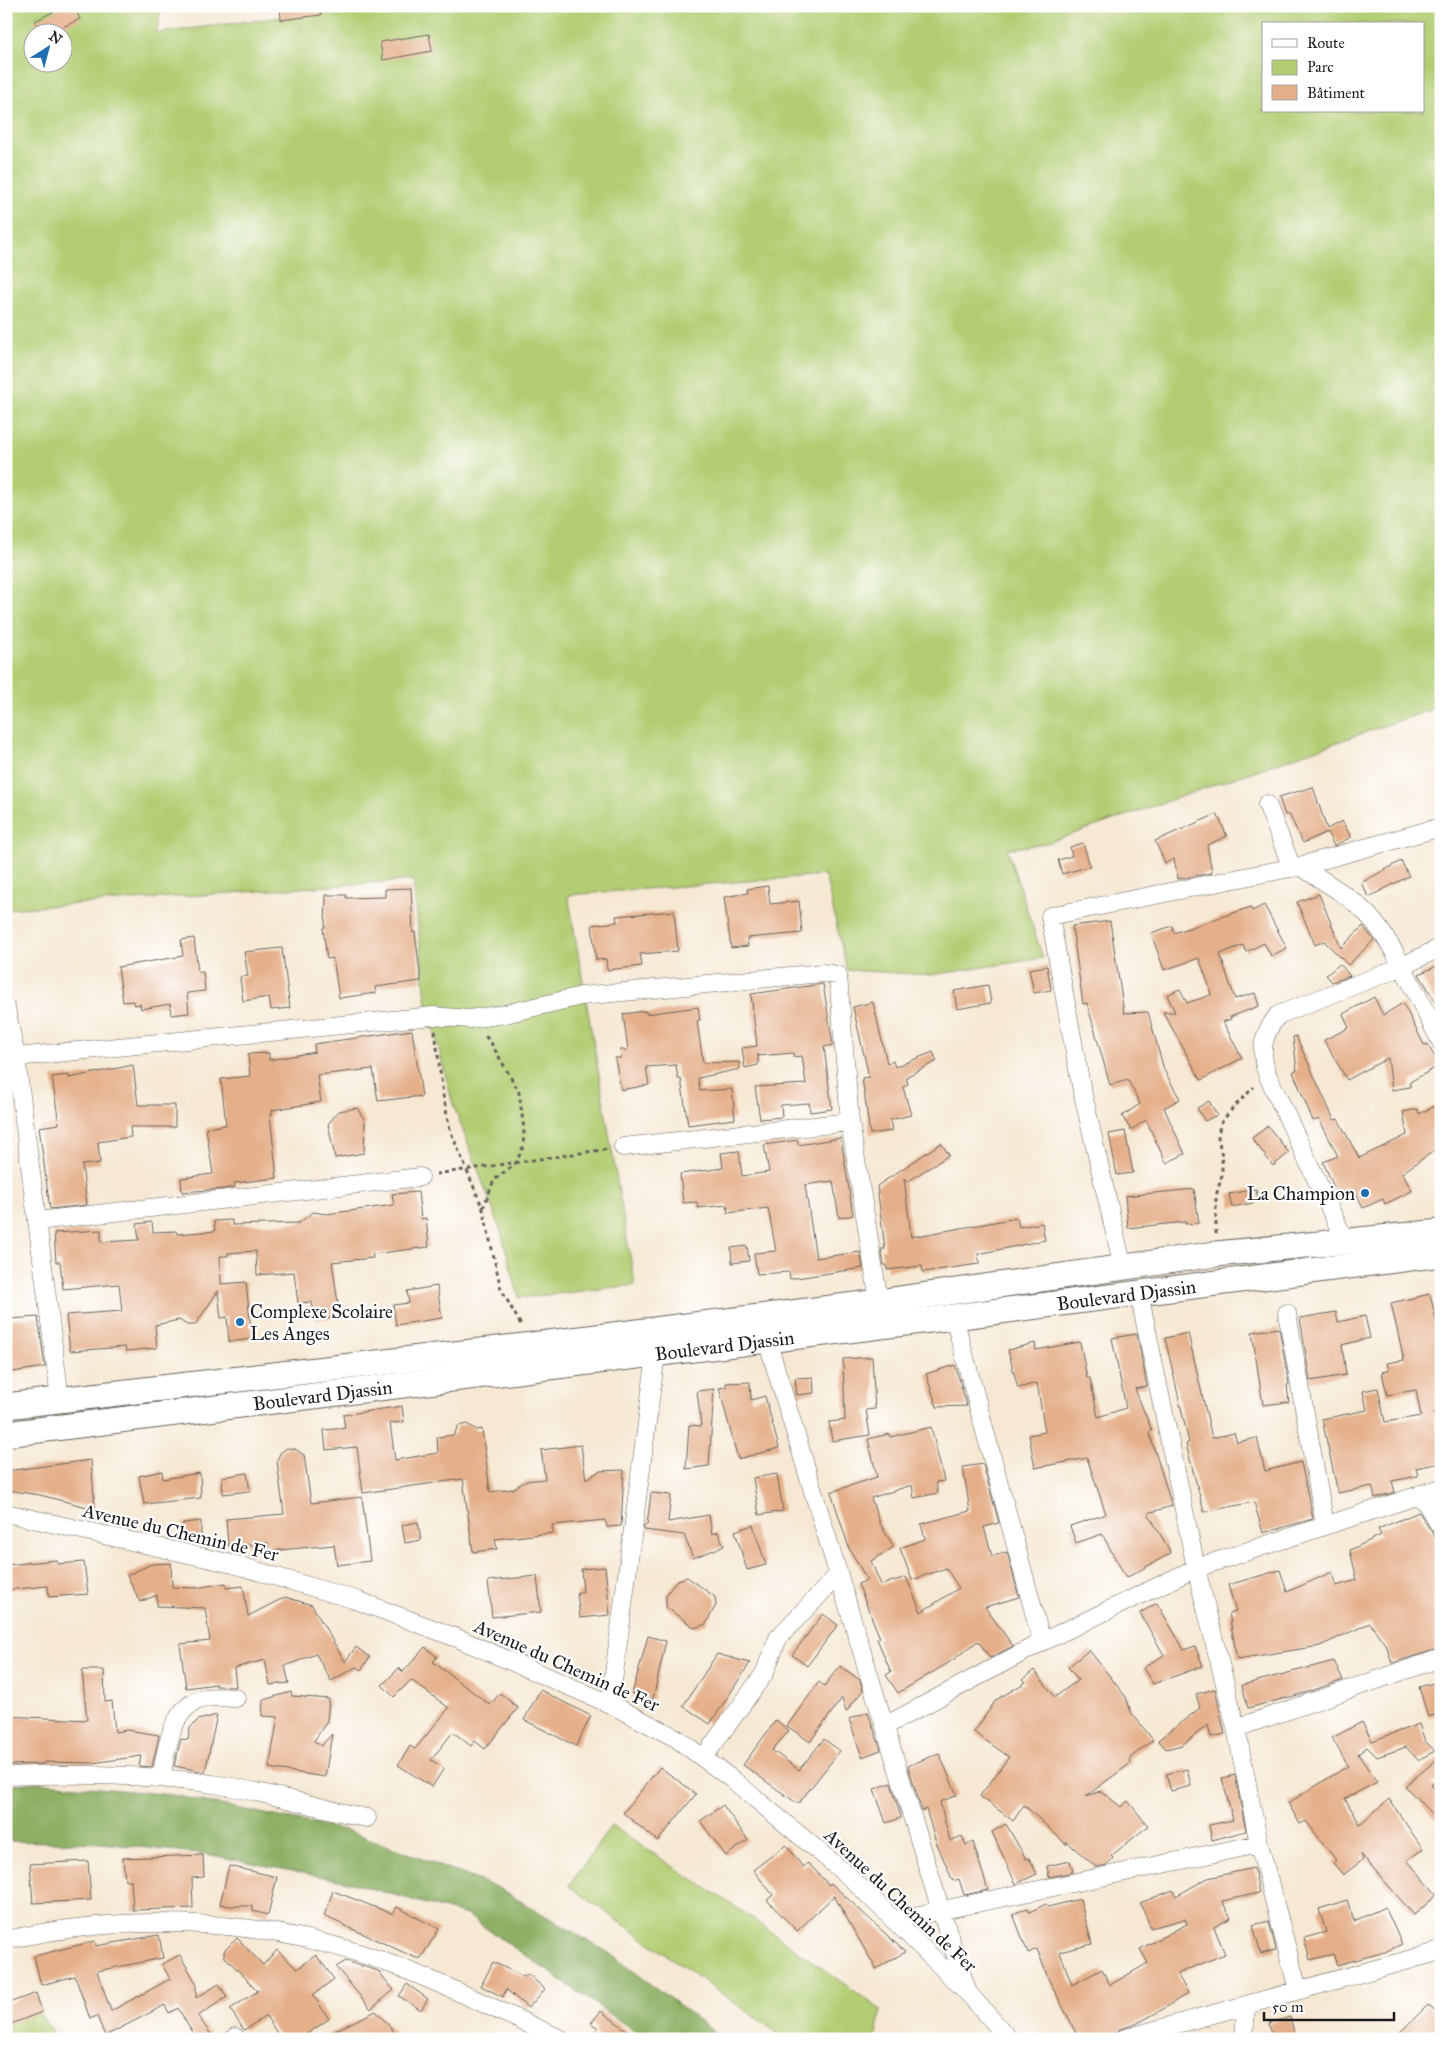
<svg xmlns="http://www.w3.org/2000/svg" width="1447" height="2045" font-family="'IM FELL Great Primer',serif">
  <style>
    .green { fill: #b3cd73; stroke: #687448; fill-rule: evenodd }
    .forest { fill: #8eb065; stroke: #556640 }
    .building { fill: #e5af89 }
    .lines { fill: none; stroke-linecap: round; stroke-linejoin: round }
    .minor-casing { stroke: #68635c; stroke-width: 19 }
    .highway-casing { stroke: #68635c; stroke-width: 27 }
    .path { stroke: #68635c; stroke-width: 3; stroke-dasharray: 4 4; stroke-linecap: butt }
    .minor { stroke: #fff; stroke-width: 18 }
    .highway { stroke: #fff; stroke-width: 25 }
    .poi-dot { fill: #1f6fb2; stroke: #fff; stroke-width: 2 }
    .labels { text-anchor: middle; stroke-width: 4.5; stroke-linejoin: round; paint-order: stroke }
    .poi-label { font-size: 19px; fill: #1c1c1c; stroke: #fff; text-anchor: end }
    .street-label { font-size: 19px; fill: #1c1c1c; stroke: #fff }
  </style>
  <rect width="100%" height="100%" fill="#fff"/>
  <filter id="ink" filterUnits="userSpaceOnUse"><feTurbulence type="fractalNoise" baseFrequency=".02" numOctaves="2"/><feDisplacementMap in="SourceGraphic" scale="10" xChannelSelector="R" yChannelSelector="G"/><feConvolveMatrix kernelMatrix="1 2 1 2 8 2 1 2 1" color-interpolation-filters="sRGB"/></filter>
  <filter id="wash" filterUnits="userSpaceOnUse"><feTurbulence type="fractalNoise" baseFrequency=".0096" numOctaves="4" result="noise"/><feDisplacementMap in="SourceGraphic" scale="20" xChannelSelector="R" yChannelSelector="G"/><feGaussianBlur stdDeviation="1.12" result="paint"/><feColorMatrix in="noise" values="0 0 0 0 0 0 0 0 0 0 0 0 0 0 0 0 0 1.4 0 .05"/><feComposite in="paint" operator="in"/></filter>
  <g filter="url(#wash)">
    <rect width="100%" height="100%" fill="#f6e8d3"/>
    <path class="green" d="M6,6h155l-4,27 211,-27h1073v700l-394,137 -40,6 36,109 -112,17 -84,-5 -22,-95 -257,20 67,390 -116,13 -19,-70 -48,-127 -26,-103 -13,-118 -407,29zM1263,24h160v87h-160zM32,32h30v30h-30z
      M611,1826l132,86 138,98 -6,29h-89l-217,-153z
      M37,2011l15,18 1,10h-47v-26z"/>
    <path class="forest" d="M36,1782l136,13 177,36 147,56 113,66 115,86h-78l-179,-124 -123,-34 -138,-27 -104,-11 -96,-2v-56z"/>
    <g id="blocks">
      <path class="building" d="M65,6h9l6,13 -28,13h-11l-6,-11z
        M280,6h40l1,9 -40,5z
        M429,34l3,17 -49,9 -3,-18z
        M1313,787l14,42 15,-8 9,16 -17,9 -7,-14 -24,11 -14,-29 -4,1 -6,-18z
        M1217,814l10,22 -20,9 5,28 -34,6 -4,-20 -9,4 -10,-22z
        M1083,843l7,23 -28,8 -4,-14 14,-4 -2,-9z
        M1401,861l8,15 -40,21 -8,-14z
        M768,886l2,18 29,-3 3,32 -55,5 1,8 -17,2 -7,-51 24,-4 -1,-4z
        M411,888l2,45 2,-1 6,49 -46,6 1,6 -37,5 -6,-40 -6,1 -4,-31 2,-1 1,-32h20v3l39,-1v-8z
        M1319,894l22,54 22,-22 11,14 -26,25 -24,-24 -9,4 -18,-43z
        M1264,905l23,43 -16,8 -7,-13 -18,9 -3,-7 -23,9 15,45 20,-6 4,13 -29,11 1,2 -8,3 19,36 -41,22 -38,-68h12l-8,-17 13,-6 7,14 24,-8 -2,-9 -10,-28 -35,12 -13,-37 21,-7 2,7 77,-26 1,4z
        M674,911l4,40 -38,3 2,12 -35,4 -1,-11 -10,1 -4,-35 25,-3 -1,-6z
        M1110,921l14,92 24,-1 16,58 16,29 -16,9 21,46 -19,9 -20,-43 -15,10 -9,-14 18,-12 -12,-24 -18,5 -23,-82 -4,1 -11,-78z
        M194,938l4,34h5l2,19 -18,2 2,20 -18,2 -1,-11 -29,5 -1,-5 -6,1 -1,-4 -10,1 -5,-35 65,-11 -2,-16z
        M282,948l8,60 -19,2 -2,-13 -26,4 -3,-24 8,-1 -4,-24z
        M1340,964l10,12 -18,6 -6,-7z
        M1047,966l4,24 -17,3 -5,-24z
        M1437,966l4,7v38l-22,-37z
        M823,984l10,61 -9,2 8,62 -22,3 -1,-9 -28,2 1,12 -22,2 -5,-32 51,-3 -4,-28 -8,1 -1,-4 -35,3v-2v11l-13,3 -3,-20 15,-2 -6,-52z
        M988,985l3,18 -34,6 -3,-18z
        M1374,997l9,18 20,-12 21,42 3,-1 13,21 -30,17v5l-18,3 -4,-32 -41,22 -23,-40 25,-12 -6,-14z
        M873,1002l14,61 6,-2 2,6 38,-15 4,9 -31,16 2,7 -5,3 8,28 -21,5 2,11 -22,3 -8,-56 7,-1 -16,-70z
        M698,1007l2,13 -3,1 6,42 36,-1 1,7 -42,9 2,13 32,-2 3,30 -47,6 -7,-46h-3l-2,-14 -30,2 3,18 -28,5 -6,-32h6l-1,-8h8l-5,-36 23,-3v3z
        M412,1030l10,66 -44,5 -5,-32 -56,6 4,27 -49,8v5h-2l7,63 -43,5 1,4 -12,2 -41,3 -1,-14 32,-4 -7,-46 20,-3 -5,-46 29,-3 -2,-22 21,-1v7l46,-8 -1,-8z
        M1296,1036l38,84 4,-1 21,39 48,-23 -4,-23 15,-3 1,5 22,-11v43l-39,27 10,18 -27,13 -2,-5 -20,9 -6,-14 -17,7 -17,-39 15,-6 -19,-37 -6,2 -20,-49 4,-2 -4,-33z
        M133,1065l5,40h37v22h-45l1,10 -33,5 2,21 -18,2 5,40 -37,4 -11,-82 20,-3 -7,-47 17,-2v3z
        M1209,1101l8,14 -12,6 -8,-13z
        M357,1108l8,13 -1,32 -29,5 -7,-34 11,-13z
        M1268,1126l21,27 -16,13 -21,-28z
        M1125,1131l8,42 -16,2 -8,-41z
        M841,1138l12,77 -14,3 -6,-37 -28,4 11,73 44,-6 3,16 -73,11 -1,-7 -32,2 -3,-21 22,-2 -8,-43 -40,5 -1,-8 -29,3 -1,-6 -14,1 -3,-29 43,-6 -2,-15 18,-2 3,25 27,-4 -5,-27 34,-5v5z
        M941,1143l8,12 -42,27 -3,-4 7,59 106,-19 2,9 23,-4 3,17 -67,14 1,10 -56,8 -1,-6 -35,4v-5h-3l-3,-16h4l-8,-63z
        M1194,1189l5,34 -14,1v-2l-57,6 -3,-32z
        M1256,1189l2,13 -26,5 -3,-13z
        M418,1192l3,27 5,-1 3,29 -57,7 1,4 -41,4 8,55 -25,3 -3,-18 -14,1 -4,-31 -37,3 -1,-24 -28,2v3h-8l1,28 25,-2 6,57 -23,3 -2,-25 -6,1 -3,-27 -23,34h-8l-8,-5 -24,5 2,23 -31,3 -1,-4 -55,4 -4,-36 56,-4 -3,-27 -56,5 -3,-27h-4l-2,-29 47,-3v12l38,-2 -2,-16 15,-2 1,10 23,-1 1,3 38,-3 -1,-10 18,-1v5l67,-2 14,-11 13,2 68,-9 -2,-11z
        M747,1246l2,15 -17,2 -1,-15z
        M437,1286l5,32 -46,7 -3,-20 16,-2 -2,-12z
        M1430,1294l11,47v70l-7,1 7,37v14l-25,5 2,8 -26,5 3,11 -20,6 -3,-12 -34,7 -16,-74 45,-9 -4,-19 15,-3 7,34 36,-6 -5,-26 -29,5 -5,-23 7,-2 -2,-7 17,-3 -13,-57z
        M1336,1312l2,10 27,-6 5,22 -28,7 4,30 -36,6 -10,-63z
        M38,1317l7,50 -39,6v-39l5,-1 -2,-14z
        M1279,1328l10,56 -2,1 2,17 -26,3 -11,-73z
        M1188,1333l24,105 22,-5 3,9 20,-4 8,33 36,-9 12,57 -50,14 -9,-31 -50,10 -18,-68 3,-1 -24,-105z
        M1137,1334l10,52 -12,3 17,42 -3,1 23,74 -24,7 23,40 -45,25 -24,-44 -26,9 -6,-17 36,-12 -19,-56 -52,10 -6,-33 16,-3 -8,-49 -19,5 -10,-38 27,-7 1,7 44,-8 7,36h3l8,39 28,-9 -14,-70z
        M872,1357l3,52 -9,1 4,25 -38,6 -3,-19 16,-2 -2,-61z
        M955,1365l12,41 -30,1 -11,-33z
        M813,1377l1,16 -17,2 -2,-17z
        M750,1382l1,18 14,-4 14,52 -41,11 -19,-71 7,-1v-4z
        M714,1389l-5,77 -23,3 3,-44 12,1 -4,-35z
        M402,1406l2,16 -14,1 5,37 43,-7 -1,-16 17,-2 4,-9 9,-2 10,6 5,-1 8,63 23,-3 13,-8 19,-2 -4,-29 40,-5 5,34 14,-8 24,-1 -3,56 -14,1 -2,-7 -53,5 1,8 -58,6 2,10 -24,3 -10,-73 -100,14 -6,-46 -31,3 -2,-20 21,-2 -2,-13z
        M931,1427l13,54 -8,1 2,11 -24,5 -2,-13 -41,13 9,26 14,23 -23,14 10,24 25,-8 15,35 38,-24 -13,-20 -34,12 -12,-32 25,-9 -4,-15 49,-13 -7,-44 20,-3 16,59 -15,4 8,29 15,-4 12,45 -34,10 28,39 -23,12 -12,-17 -28,21 -52,31 -12,-18 5,-3 -14,-33 3,-1 -22,-54 9,-4 -18,-32 -18,-56 46,-15 -9,-38 21,-5 1,3z
        M287,1448l8,1 9,6 7,48 51,-6 8,64 -33,4 -3,-20 -66,6v-8l-40,3 -2,-27 58,-5 -7,-53 3,-8z
        M91,1460l4,49 -55,-14 -34,-5v-19z
        M162,1471l1,8 37,-6 1,25 -57,6 -5,-28z
        M247,1473l3,18 -27,3 -1,-17z
        M777,1474l6,37 -24,4 -6,-37z
        M651,1493l20,2 -3,27 41,-7 3,19 6,-2 6,14 -31,12 -9,-23 -40,-5v-5h3z
        M1419,1512l16,25 6,1v110l-49,15 -5,-16 -17,-24 -50,23 -83,13 -8,-46 7,-2 -8,-26 52,-15 7,22 45,-20 4,14 21,-6 -7,-30 31,-15 -3,-6z
        M201,1521v18h-18v-16z
        M418,1522l3,18 -16,3 -3,-18z
        M753,1525l13,40 -19,5 -12,-39z
        M57,1560v4l27,-2 4,32 -39,3 -1,-11 -42,4v-25z
        M171,1563l1,24 24,1 30,-5v5l17,-2 5,30 37,-19 27,8 33,57 11,-15 14,10 -9,13 -5,-3 -25,14 -15,-27 -31,12 4,17 -19,2 -5,-25 -31,8 2,19 -20,-1v-2l-30,4 -6,-44 30,-3 -5,-33 -48,-2v-11l-17,7 -13,-27 25,-11z
        M605,1567l5,48 -30,3 -3,-26h6l-2,-23z
        M537,1576l4,36 -49,5 -4,-36z
        M687,1577l28,20 1,8 -10,19 -11,4 -29,-21v-12l11,-15z
        M1157,1603l27,47 11,-4 8,20 -50,18 -10,-16 21,-13 -24,-42z
        M823,1614l15,11 -31,41 -15,-11z
        M648,1636l18,5 -13,58 -21,-5z
        M425,1647l12,10 -4,5 57,43 10,-12 18,15 -33,41 -10,-8 -4,5 -18,-14 -22,28 13,8 -12,19 -34,-22 12,-19 5,3 34,-41 -38,-28 -17,17 -12,-12 17,-17 4,4z
        M1089,1650l37,47 5,15 22,28 -23,18 1,5 -45,33 15,-5 20,16 7,-6 20,25 -37,30 2,2 -6,7 -11,2 -30,-26 1,4 -43,-40 -11,16 -33,-25 29,-39 -35,-25 22,-32 30,-18 -3,-3 11,-9 21,27 23,-17 -10,-13z
        M717,1654l33,9 -40,61 -27,-18z
        M1334,1661l9,19 -38,13 -57,15 -6,-23z
        M840,1666l20,14 3,10 -17,22 -4,-14 -32,44 -23,-16 32,-44 5,4z
        M82,1670h22l1,32 7,-1 3,31 12,-2 32,5 -7,32 -13,-1 2,-10 -49,7 -48,-1v2l-38,1v-49l81,4z
        M1441,1681v32l-13,4 -9,-30z
        M1215,1689l10,45 -14,3 -3,-12 -26,20 -16,4 -8,-9 42,-32 -4,-14z
        M540,1690l51,26 -15,30 -52,-26z
        M291,1692l1,4 37,3 -2,22 -13,20 7,5 11,-12 -7,43 -56,-9 9,-51 -16,-1 1,-16z
        M868,1712l13,38 -19,7 -13,-38z
        M217,1715l-12,57 -31,-6 7,-27 7,1 2,-12 8,-8z
        M776,1720l13,11 -17,19 27,20 25,-31 16,12 -42,53 -55,-39z
        M1362,1722l10,19 47,-17 6,17 10,10 -17,9 -12,-13 -29,10 -10,-10 -9,7 19,28 -32,17 15,25 29,-25 34,50 -16,11 30,35 -23,20 -53,-61 2,6 -20,15 -10,-12 3,-3 -30,-39 -6,3 -12,-21 60,-37 -16,-28z
        M939,1753l18,42 -17,7 10,39 12,-5 4,9 7,-3 15,48 -24,5 -5,-16 -6,2 -17,-39 -10,-33 -4,2 -14,-45z
        M1441,1756v21l-10,8 10,10v29l-36,-38z
        M660,1767l36,27 -38,47 -35,-28z
        M1187,1769l4,17 -20,5 -5,-17z
        M1235,1775l11,56 -34,9 -3,-15 24,-5 -11,-42z
        M891,1783l10,35 -15,5 -12,-34z
        M723,1805l25,35 -22,16 -26,-35z
        M1006,1824l20,35 3,-1 8,16 -21,10 -24,-52z
        M786,1845l17,22 5,-4 21,22 2,-2 74,69 -29,17 -42,-73 -37,35 -30,-31 6,-5 -20,-25z
        M203,1855l1,22 -12,1 1,30 -60,2 -2,-30h-6l-2,-22z
        M88,1861l3,39 -58,3 -3,-39z
        M1070,1861l3,11 -24,5 -2,-11z
        M229,1866l48,11 -9,38 -15,-4 -1,-5h-22l-10,-2z
        M1254,1868l5,25 -37,8 9,17 -17,9 11,27 -48,20 11,19 -23,15 -29,16 -16,5 -6,5 -23,5h-12l-31,-61 -11,-29 -9,4 -15,-39 15,-6 1,4 17,-8 2,3 32,-8 12,45 -32,8 12,33 30,-16 8,16 38,-22 -8,-14 47,-25 -2,-5 -34,9 -11,-25 33,-13 3,6 32,-18z
        M333,1891l60,23 4,-7 42,22 -18,29h-5l-92,-42z
        M1347,1900l7,21 31,-14 17,37 -17,8 -48,13 -4,-11 -23,6 -6,-22 22,-6 -7,-23z
        M1269,1921l7,29 -15,4 -8,-29z
        M159,1935l4,23 -66,13 14,40 59,-32 -8,-15 18,-9 16,28v15l23,-14 8,13 -29,19 16,23h-18l-18,-31 -9,5 -4,-8 -60,31 -8,-20 -7,3 -15,-43 -34,9 -7,-29 61,-15 1,5z
        M237,1938l26,27 14,-15 20,19 19,-14 18,24 -21,16 16,24 -30,20h-18l-15,-23 -22,14 -14,-21 28,-18 -34,-35v-5z
        M346,1961l32,10 16,19 -23,19 -35,-42z
        M493,1962l31,15 4,-3 17,15 -17,19 -22,-19 -3,8 -22,-11z
        M407,1984l21,15 -7,11 -22,-14z
        M36,1993l6,19 -31,12 -5,-10v-10z
        M1428,2005l13,12v22h-48z
        M376,2011l25,28h-83z
        M601,2011l37,28h-35l-9,-6 4,-5 -7,-5z
        M1290,2017l6,22h-23l-4,-16z"/>
    </g>
  </g>
  <g filter="url(#ink)">
    <use href="#blocks" fill-opacity="0" stroke="#68635c" stroke-width="1"/>
    <g class="lines">
      <defs>
        <path id="minor" d="M1267,804l25,64
          M1300,866c23,15 47,28 66,47 28,28 55,92 75,129
          M6,1008l10,49 44,342
          M6,1055l10,2 417,-41 36,3 36,-5 76,-18 241,-23 16,2 12,147 29,180
          M623,1147l227,-25
          M37,1221l383,-44
          M1346,1243l-79,-169c-8,-24 -4,-40 11,-59l123,-48 40,-20
          M1123,1268l-42,-182 -31,-170 250,-50 141,-39
          M1139,1293l57,275 40,160 23,116 39,146
          M1287,1313l38,212
          M954,1317l88,325
          M767,1340l174,571 26,79
          M1420,1494l21,33
          M6,1513l227,51 123,36 101,38 153,66 66,34 57,42 119,99 116,114 41,46
          M610,1704l46,-350
          M885,1726l157,-84 154,-74 245,-80
          M1236,1728l205,-70
          M704,1757l60,-83 14,-36 61,-64
          M6,1776c73,-3 148,-2 220,10 47,8 94,22 141,32
          M161,1778c6,-29 9,-72 44,-80 10,-2 21,0 31,0
          M895,1920l364,-76
          M6,1940c117,-26 242,-23 356,14 68,22 134,56 199,85
          M235,2037l1,2
          M1123,2039l318,-88
          M1244,2039l2,-34"/>
        <g id="highway">
          <path d="M6,1406l526,-61 347,-43 337,-48 225,-22"/>
          <path id="s1" d="M6,1434l948,-117 487,-63"/>
        </g>
      </defs>
      <use href="#minor" class="minor-casing"/>
      <use href="#highway" class="highway-casing"/>
      <path class="path" d="M435,1031l8,64 7,35 33,79 18,80 20,36
        M436,1174l172,-25
        M483,1208l11,-28 22,-17 7,-16 1,-17 -5,-38 -29,-51 -7,-7
        M1216,1234v-38l6,-21v-18l-4,-20 2,-13 12,-15 22,-22"/>
      <use href="#minor" class="minor"/>
      <use href="#highway" class="highway"/>
    </g>
  </g>
  <g class="poi-dot">
    <circle cx="1365" cy="1193" r="5"/>
    <circle cx="240" cy="1322" r="5"/>
  </g>
  <g class="labels">
    <g class="poi-label">
      <text x="1355" y="1200">La Champion</text>
      <text x="250" y="1318" text-anchor="start">Complexe Scolaire<tspan x="250" dy="22">Les Anges</tspan></text>
    </g>
    <g class="street-label">
      <text dy="7" stroke="none"><textPath href="#s1" startOffset="1129">Boulevard Djassin</textPath></text>
      <text dy="7" stroke="none"><textPath href="#s1" startOffset="724">Boulevard Djassin</textPath></text>
      <text dy="7" stroke="none"><textPath href="#s1" startOffset="319">Boulevard Djassin</textPath></text>
      <text transform="translate(181 1532) rotate(13)" y="7">Avenue du Chemin de Fer</text>
      <text transform="translate(567 1665) rotate(24)" y="7">Avenue du Chemin de Fer</text>
      <text transform="translate(901 1900) rotate(43)" y="7">Avenue du Chemin de Fer</text>
    </g>
  </g>
  <rect width="1447" height="2045" fill="none" stroke="#fff" stroke-width="25"/>
  <rect x="1262" y="22" width="162" height="90" fill="#ffffff" stroke="#a4a4a4"/>
  <rect x="1272" y="39" width="25" height="8" fill="#ffffff" stroke="#a4a4a4"/>
  <text x="1307" y="48" font-size="15" fill="#1c1c1c">Route</text>
  <rect x="1272" y="60" width="25" height="15" fill="#b3cd73" stroke="#a4a4a4"/>
  <text x="1307" y="72" font-size="15" fill="#1c1c1c">Parc</text>
  <rect x="1272" y="85" width="25" height="15" fill="#e5af89" stroke="#a4a4a4"/>
  <text x="1307" y="98" font-size="15" fill="#1c1c1c">Bâtiment</text>
  <g transform="translate(48 48) rotate(36)"><circle r="24" fill="#ffffff" stroke="#a4a4a4"/>
  <path d="M0-4L9 19L0 12L-9 19Z" fill="#1f6fb2"/>
  <text y="-8" font-size="14" font-weight="bold" text-anchor="middle" fill="#1c1c1c">N</text>
  </g>
  <path d="M1264 2012v8h130v-8" fill="none" stroke="#1c1c1c" stroke-width="2.5"/>
  <text x="1272" y="2012" font-size="15" fill="#1c1c1c" stroke="#ffffff" stroke-width="4" paint-order="stroke">50 m</text>
</svg>
